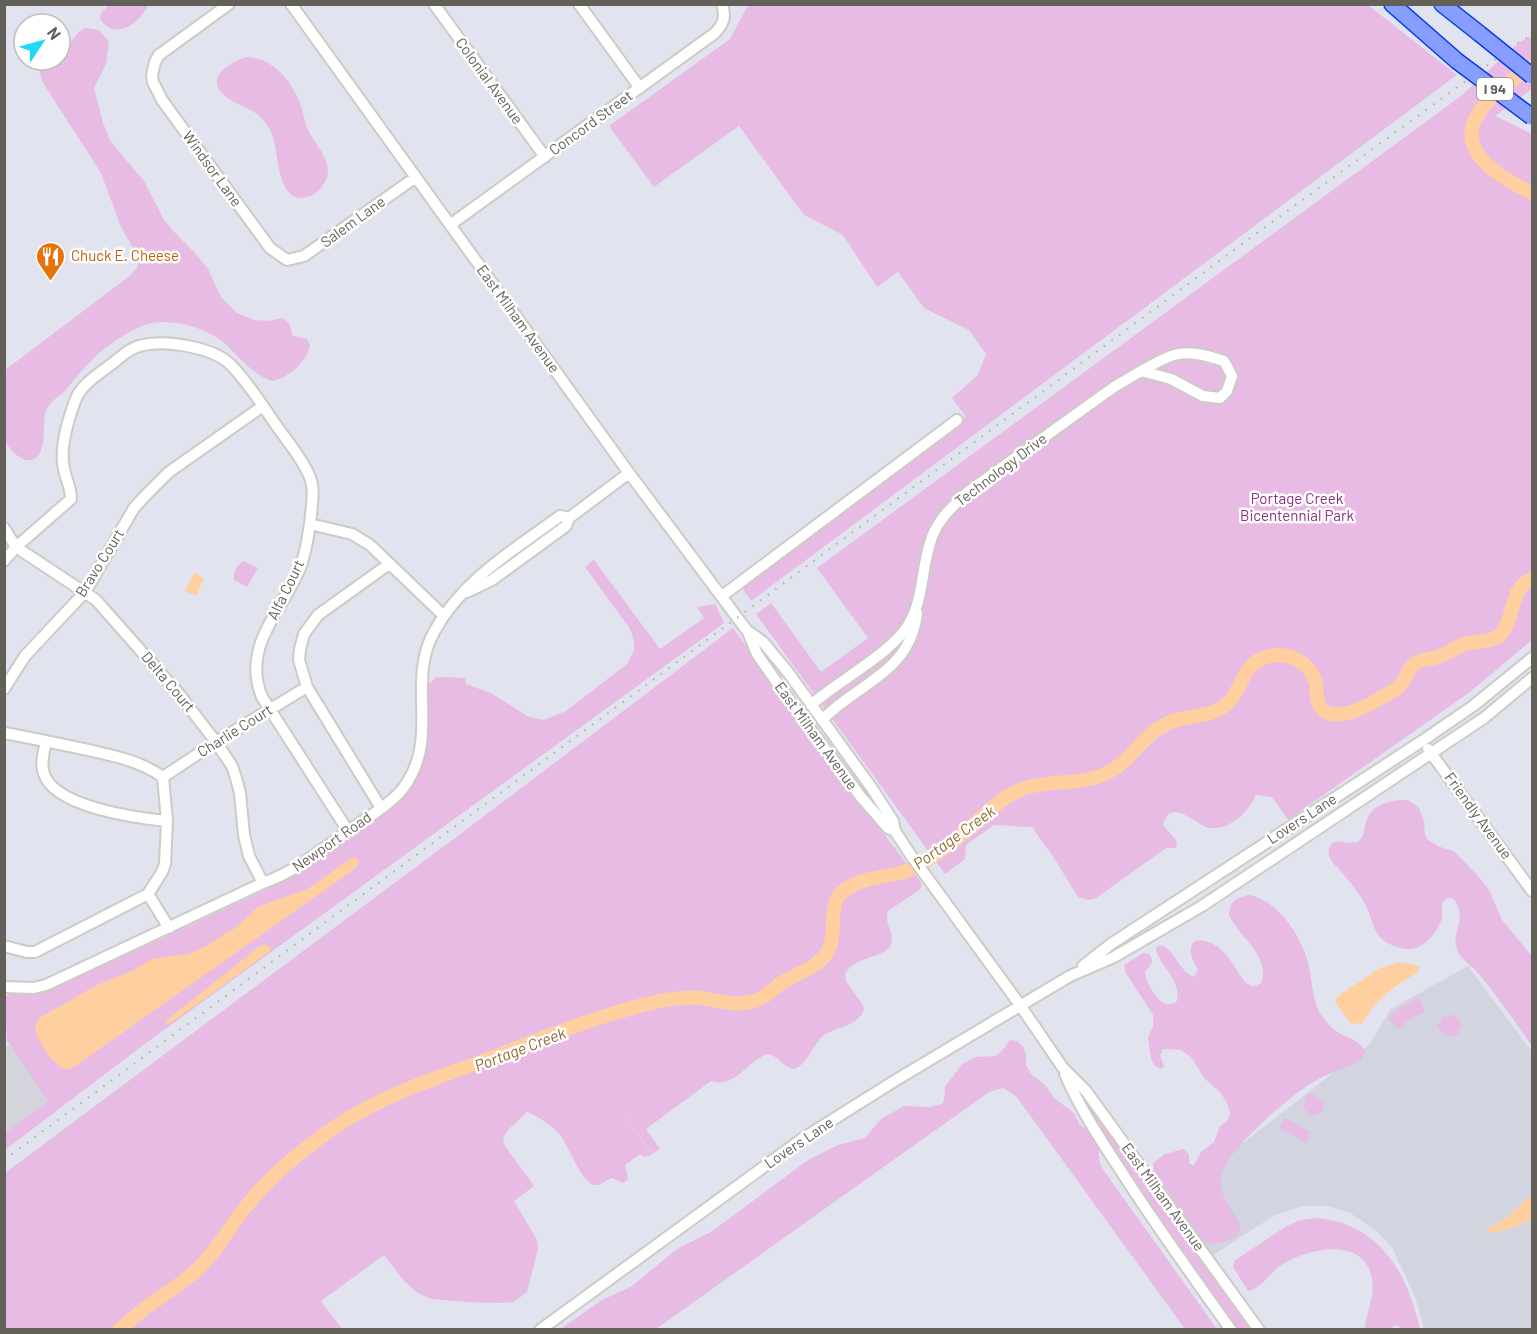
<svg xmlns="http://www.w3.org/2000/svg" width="1537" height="1334" font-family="Barlow,sans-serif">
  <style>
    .industrial { fill: #d4d5dc }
    .education { fill: #d2d4e0 }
    .green { fill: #e8bbe5 }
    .water { fill: #ffcfa0 }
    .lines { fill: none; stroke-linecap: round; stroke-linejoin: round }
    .river { stroke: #ffcfa0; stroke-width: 14 }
    .minor-casing { stroke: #cdcbc5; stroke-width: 14 }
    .highway-casing { stroke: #003cef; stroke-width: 18 }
    .minor { stroke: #fff; stroke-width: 10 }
    .highway { stroke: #879eff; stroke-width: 15 }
    .rail { stroke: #afaeac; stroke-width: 2; stroke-dasharray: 1.5 8; stroke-linecap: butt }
    .highway-bridge-casing { stroke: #003cef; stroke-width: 18; stroke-linecap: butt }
    .highway-bridge { stroke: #879eff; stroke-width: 15 }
    .labels { text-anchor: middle; stroke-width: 5; stroke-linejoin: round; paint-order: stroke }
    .shield { fill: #fff; stroke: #928f8b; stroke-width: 1.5 }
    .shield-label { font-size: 14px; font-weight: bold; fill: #635f59 }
    .street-label { font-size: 15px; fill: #635f59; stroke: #fff }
    .food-label { font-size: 15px; fill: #c56008; stroke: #fff; text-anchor: start }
    .park-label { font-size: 15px; fill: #8c3082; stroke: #fff }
    .water-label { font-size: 16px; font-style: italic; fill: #93682d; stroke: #fff }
  </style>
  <rect width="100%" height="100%" fill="#e1e3ee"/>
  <path class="industrial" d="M12,1043l40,56 -47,35v-85z"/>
  <path class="education" d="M1468,966l64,86v277h-108l-8,-30 -23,-50 -16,-18 -27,-18 -22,-7h-25l-28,9 -62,40 -42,-56 198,-154 22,-36z"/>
  <path class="green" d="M110,4h38v1c-8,18 -33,37 -48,14l1,-6z
    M751,5h617l89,70 -706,526 -9,-13 224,-171 -14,-19 26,-23 8,-21 -17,-24 -45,-22 -26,-36 -21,15 -34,-52 -39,-20 -65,-89 -85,61 -45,-61 121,-87 17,-32z
    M85,28l14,2 10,12 -3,22 -12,24 9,35 8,19 33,39 20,39 13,15 19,19 12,15 13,28 16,16 17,7 14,1 15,-3 6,5 4,13 14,3 3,7c-5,17 -20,31 -38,35 -21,-7 -33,-25 -49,-39 -16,-13 -40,-20 -60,-20 -24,-2 -62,27 -77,44 -8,8 -14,17 -21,25 -7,6 -15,11 -19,19 -5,12 4,53 -20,50 -9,-2 -19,-13 -22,-22 -1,-5 0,-13 0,-18 0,-17 0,-34 1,-50l126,-95 7,-9 -1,-11 -16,-28 -20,-54 -56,-87c-5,-9 -9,-18 -1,-26h16v-6c10,-7 14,-21 25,-26z
    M1532,36v53l-37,27 37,18v506l-62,52 -182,128 -16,-23 -16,-2c-7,16 -26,36 -47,33 -12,-2 -39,-33 -46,-3l13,15 1,4 -2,4h-9l-70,50 -7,2 -11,-3 -24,-39 -22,-31 -38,-2 -28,20 -1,14 -20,15 -189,-260 15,-11 50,69 47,-34 -51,-70 644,-472 57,-53z
    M247,57c25,1 43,22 52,44 4,9 5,18 8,27 8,18 31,37 16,57 -3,5 -8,9 -13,11 -35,13 -30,-47 -39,-64 -14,-28 -33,-22 -49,-39 -17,-17 11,-32 25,-36z
    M594,560l66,89 44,-31 -7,-11 18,-3 9,19 -578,420 -141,107v-17l43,-32 -41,-60 -2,-38 1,-7 6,-3 34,-1 11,-5 217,-101 32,-19 64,-45 39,-37 18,-96 2,-5 7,-7 29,1 1,6 25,9 38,24 15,3 22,-9 61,-47 7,-14v-8l-2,-8 -4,-8 -43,-59z
    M244,561l14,7 -11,19 -13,-7c-1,-8 2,-15 10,-19z
    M733,628l79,112 108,141 2,5 -3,4 -31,21c-5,14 9,22 2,36 -14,13 -34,9 -45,27l1,7 17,24 1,4c-5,17 -25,17 -38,25 -14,9 -16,29 -32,35 -11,-1 -15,-14 -27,-15 -20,8 -33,35 -56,27l-65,48 14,20 -8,5 -39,-57 39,58 -7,2 -5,-3 -15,11 3,14 -5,4 -11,-5c-6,2 -11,8 -17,7 -13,-1 -26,-38 -34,-49 -9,-11 -22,-19 -34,-24l-18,17 -6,9 2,8 29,40 -20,15 23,39 1,9 -11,43 -13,10 -14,1 -34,-1 -35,-3 -13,-6 -13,-11 -21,-27 -63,46 21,28 -337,1v-157l458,-341z
    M1401,800h7l11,8 5,13 1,14 3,5 12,7 14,4 25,26 10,13 13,30 30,36v90c-18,-25 -35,-51 -55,-74 -6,-7 -15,-12 -19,-20 -9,-19 11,-32 -4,-53l-6,-1c-9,5 -5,11 -6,19 -3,13 -14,27 -26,31 -9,3 -27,-2 -34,-9 -10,-9 -10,-22 -16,-33 -7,-14 -17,-25 -27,-37 -5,-5 -12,-12 -10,-19 4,-19 25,2 33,-13 3,-5 2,-12 5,-18 5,-13 21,-18 34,-19z
    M1249,895c31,6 53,43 60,71 3,14 3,28 8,41 4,9 12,19 20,25 10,6 26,9 28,21l-5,8 -5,3c-13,5 -26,9 -38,16 -25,13 -81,63 -93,88 -8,17 0,32 10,46 2,4 6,8 6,13 1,12 -19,17 -29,17l-8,-4 -45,-62 -4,-6 -1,-9 12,-9 18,-5 6,5v10l5,1 7,-13 13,-10 6,-16 8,-6 2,-8 -3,-9 -7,-11 -15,-13 -14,-22 -10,-7 -18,-1 -3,7 4,10 -3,3 -6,-3 -4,-7 -3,-22 5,-11v-11l-27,-42 -2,-8 19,-12 6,1c7,9 0,11 -4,18 1,13 18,42 32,29 4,-22 -15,-32 -21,-51l1,-3 5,-2c14,7 17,26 32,32l4,-7c-3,-6 -7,-12 -7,-18 -2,-18 20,-11 28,-4 12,9 17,23 26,34 6,5 10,5 16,1 10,-27 -22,-46 -32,-68 0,-13 8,-18 20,-20z
    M1418,998l7,13 -16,9 -11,10 -10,-12 10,-9z
    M1450,1014l7,3 5,8 -3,7 -3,4 -12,-1 -7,-8 6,-11 5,1z
    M1010,1040l7,1 6,5 3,9v10l5,9 13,10 11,15 18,13 7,13 10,7 9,14v14l3,8 115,161h-32l-169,-233 -13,-8 -14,4 -333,237 -97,1 43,-30 30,-14 45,-37 34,-17 97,-72 30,-15 27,-7 16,-19 23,-13 26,1 12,-3 2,-4 1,-13 17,-23 14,-7 19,-1 6,-4z
    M1312,1093l5,6 7,1v7l-2,5 -9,4 -5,-2 -5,-7 3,-11z
    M1087,1102l166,227h-16l-66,-90 -86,-136z
    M1285,1118l25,14 -3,12 -28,-16z
    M1316,1218c63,5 91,54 104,111h-18l-6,-4 -7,4h-24c1,-16 10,-33 7,-50 -7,-44 -66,-31 -92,-13 -10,8 -20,23 -32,25l-15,-24 1,-6 51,-34 15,-7z"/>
  <path class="water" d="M194,573l10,5 -8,18 -11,-5z
    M353,857l5,2 1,3 -3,6 -282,199 -7,3c-14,-4 -30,-29 -32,-43l4,-9 37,-21 21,-12 37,-15 18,-11 37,-5 17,-8 29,-18 23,-21 51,-19z
    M266,944l5,5 -2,3 -98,71 -5,1 2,-5 92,-73z
    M1401,962l19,4 -3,7c-24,13 -42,27 -55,51l-12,-1 -15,-21 3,-6 42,-28z
    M1529,1197h3v21c-12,9 -29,13 -45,15l1,-5 16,-8z"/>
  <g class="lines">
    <path class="river" d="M1532,66c-72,48 -89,84 0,127
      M119,1330c10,-8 20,-18 31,-25 17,-13 35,-23 50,-38 19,-19 31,-43 48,-63 34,-41 88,-83 137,-105 33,-16 69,-27 103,-40 57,-22 113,-45 172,-58 13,-2 26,-5 39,-3 22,2 42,11 62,0 7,-4 13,-9 19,-14 14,-10 36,-15 46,-30 14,-19 -2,-51 20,-65 21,-14 47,-11 68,-21 14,-7 46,-31 58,-42 15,-14 30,-29 50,-37 27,-10 59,-3 85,-16 24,-11 36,-39 61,-50 18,-8 43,-5 59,-19 14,-13 15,-35 32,-44 22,-12 50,-1 57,23 1,8 -1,17 4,23 15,24 61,-9 78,-18 8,-8 10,-21 19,-26 8,-3 16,-3 23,-6 9,-3 16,-9 25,-12 12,-3 27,-1 36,-10 15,-16 7,-45 31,-55"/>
    <defs>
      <path id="minor" d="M229,4l-70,51 -4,7 -3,13 1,7 9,18 108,148 17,12 17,-4 112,-79
        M291,4l338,469 119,159 9,22 42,60 62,83 27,31 7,3
        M434,4l111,153
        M579,4l61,84
        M450,225l265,-192c9,-10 11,-16 7,-29
        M310,524l42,10 18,11 74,71
        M4,528l12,19 80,53 83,94 37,48 16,24 4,12 4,15 4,42 5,21 14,27
        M4,561l12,-14 55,-48c0,-13 -7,-23 -8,-36 -2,-19 5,-43 12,-62 6,-17 24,-27 38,-38 9,-7 18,-16 30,-18 23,-5 69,2 87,19 18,18 32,41 46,61 11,16 25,32 33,50 6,13 3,26 2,40 -2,17 -5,37 -11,53 -18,44 -59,78 -38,129l86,134
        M467,592l25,-12 74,-54 3,-8 60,-45
        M722,596l235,-176
        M749,632l14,10 24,29 84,116 22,34 2,10 15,23 110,151 43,63 23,23 173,239
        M4,689l21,-33 60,-64 49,-84 11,-12 24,-24 94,-66
        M811,705c27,-25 87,-54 101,-87 12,-25 10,-55 20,-81 7,-19 23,-33 37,-46l145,-104 27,-16 30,8 32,17 17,2 7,-7 5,-15 -8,-15c-41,-13 -47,-10 -83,10
        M822,720c37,-38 88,-47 95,-107
        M4,733c28,5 56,11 84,17 27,6 52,11 75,27l4,44 -2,43 -3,8 -14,22 -113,58h-8l-23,-6
        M46,741c-2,10 -6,23 -2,33 11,33 92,44 123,47
        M1428,749l104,142
        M163,777l53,-35 91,-55
        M381,808l-74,-121 -8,-27 1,-11 4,-15 14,-19 71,-51
        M148,894l21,34
        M1083,966l28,-22 311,-203 51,-35 59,-48
        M4,987l30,1 12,-3 217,-102c32,-11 57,-32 85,-52 17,-12 37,-23 51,-38 12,-13 20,-32 22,-49 5,-39 -7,-76 13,-112 28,-52 80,-82 126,-116l9,2
        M1065,1074c15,35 37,68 58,100 34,53 71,104 108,156
        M540,1330l262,-191 94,-59 174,-104 44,-19 88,-51 282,-188 48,-40"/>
      <path id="highway" d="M1392,4l65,57
        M1442,4l38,30"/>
    </defs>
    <use href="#minor" class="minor-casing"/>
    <use href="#highway" class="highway-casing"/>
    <use href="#minor" class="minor"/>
    <use href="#highway" class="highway"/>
    <path class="rail" d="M4,1160l1249,-924 265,-193 14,-8"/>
    <defs>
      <path id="highway-bridge" d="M1480,34l52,42
        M1457,61l75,56"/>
    </defs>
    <use href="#highway-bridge" class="highway-bridge-casing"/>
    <use href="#highway-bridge" class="highway-bridge"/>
  </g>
  <defs>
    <symbol id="restaurant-pin" viewBox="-11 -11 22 30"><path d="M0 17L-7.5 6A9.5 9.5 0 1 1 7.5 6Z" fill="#e8710a" stroke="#fff"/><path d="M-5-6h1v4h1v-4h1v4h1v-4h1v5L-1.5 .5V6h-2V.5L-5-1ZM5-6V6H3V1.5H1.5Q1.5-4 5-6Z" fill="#fff"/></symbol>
  </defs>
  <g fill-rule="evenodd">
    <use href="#restaurant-pin" x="34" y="240" width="33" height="45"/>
  </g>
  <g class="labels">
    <rect class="shield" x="1477" y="78" width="36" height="22" rx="4.5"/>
    <g class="shield-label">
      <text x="1495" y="94">I 94</text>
    </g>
    <g class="street-label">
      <text transform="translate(489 81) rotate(54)" y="5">Colonial Avenue</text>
      <text transform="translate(591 123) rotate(-36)" y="5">Concord Street</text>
      <text transform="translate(212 169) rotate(54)" y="5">Windsor Lane</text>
      <text transform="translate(353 222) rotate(-36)" y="5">Salem Lane</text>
      <text transform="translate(518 319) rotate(54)" y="5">East Milham Avenue</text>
      <text transform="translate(1001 470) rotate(-37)" y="5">Technology Drive</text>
      <text transform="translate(100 563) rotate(-58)" y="5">Bravo Court</text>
      <text transform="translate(286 590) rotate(-64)" y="5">Alfa Court</text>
      <text transform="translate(168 682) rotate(50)" y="5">Delta Court</text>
      <text transform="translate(235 731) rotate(-32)" y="5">Charlie Court</text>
      <text transform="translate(816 736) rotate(54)" y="5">East Milham Avenue</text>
      <text transform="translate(1478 816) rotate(54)" y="5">Friendly Avenue</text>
      <text transform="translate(1302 819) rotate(-33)" y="5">Lovers Lane</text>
      <text transform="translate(332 842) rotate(-35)" y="5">Newport Road</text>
      <text transform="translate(799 1143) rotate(-34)" y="5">Lovers Lane</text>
      <text transform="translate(1163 1197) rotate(54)" y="5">East Milham Avenue</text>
    </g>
    <g class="food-label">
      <text x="71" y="261">Chuck E. Cheese</text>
    </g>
    <g class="park-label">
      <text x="1297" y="504">Portage Creek<tspan x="1297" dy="17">Bicentennial Park</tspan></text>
    </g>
    <g class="water-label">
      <text transform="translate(954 837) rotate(-36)" y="6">Portage Creek</text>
      <text transform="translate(520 1049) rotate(-21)" y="6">Portage Creek</text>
    </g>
  </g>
  <rect width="1537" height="1334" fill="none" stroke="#635f59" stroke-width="12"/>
  <g transform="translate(42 42) rotate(54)"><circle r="28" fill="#ffffff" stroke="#c1bfbd" stroke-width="1.5"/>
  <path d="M0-4.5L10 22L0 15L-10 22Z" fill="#1fd8f6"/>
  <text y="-9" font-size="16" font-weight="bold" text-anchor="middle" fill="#635f59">N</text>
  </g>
</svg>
